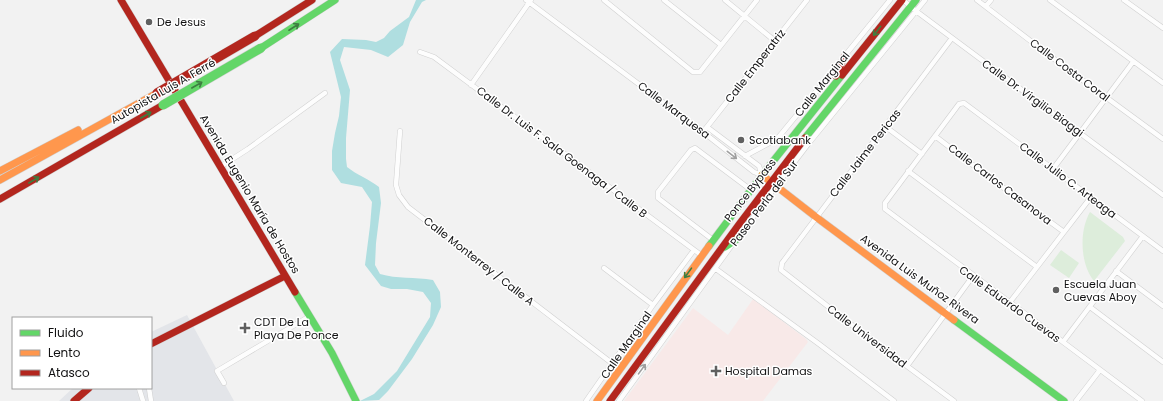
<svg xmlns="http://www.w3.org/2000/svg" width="1163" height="401" font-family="Poppins,sans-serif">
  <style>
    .built { fill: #e3e5e9 }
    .medical { fill: #f8e9e8 }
    .green { fill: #ddeddb }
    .water { fill: #afdee0 }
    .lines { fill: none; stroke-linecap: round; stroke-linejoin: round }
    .street-casing { stroke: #d0d0d0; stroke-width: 5.5 }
    .fast-casing { stroke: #d0d0d0; stroke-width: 8 }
    .slow-casing { stroke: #d0d0d0; stroke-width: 8 }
    .jam-casing { stroke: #d0d0d0; stroke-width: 8 }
    .street { stroke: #fdfdfd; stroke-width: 4.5 }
    .fast { stroke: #63d668; stroke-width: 7 }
    .slow { stroke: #ff974d; stroke-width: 7 }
    .jam { stroke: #b3261e; stroke-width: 7 }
    .fast-bridge-casing { stroke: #d0d0d0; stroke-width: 10; stroke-linecap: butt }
    .jam-bridge-casing { stroke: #d0d0d0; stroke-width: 10; stroke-linecap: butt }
    .fast-bridge { stroke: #63d668; stroke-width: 9 }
    .jam-bridge { stroke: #b3261e; stroke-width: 9 }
    .oneway { stroke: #3e7d41 }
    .oneway2 { stroke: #9f9f9f }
    .poi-dot { fill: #606060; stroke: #fff; stroke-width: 1.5 }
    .labels { text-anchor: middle; stroke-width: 3; stroke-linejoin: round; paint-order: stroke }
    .poi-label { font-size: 11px; fill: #111112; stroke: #fff; text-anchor: start }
    .street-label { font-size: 11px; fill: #111112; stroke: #fff }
  </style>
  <rect width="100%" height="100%" fill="#f2f2f2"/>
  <path class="built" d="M187,315l47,86h-175l14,-13h78v-56z"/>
  <path class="medical" d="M753,299l53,40 2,3 -45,59h-139l69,-93 35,27z"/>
  <path class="green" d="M1090,212l33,25 2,4 -31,40c-14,-17 -15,-50 -4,-69z
    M1061,250l18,13 -10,15 -19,-13z"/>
  <path class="water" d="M416,0h10l-4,2 -12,20 -7,23 -15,12 -17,-7 -27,-3 -4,13 10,30 -4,48v21l1,8c10,8 22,12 32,20l2,16 -5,40 -1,22 5,9c17,5 35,3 53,6l7,12 1,15 -8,18 -21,34 -24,32 -9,9 -19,1 14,-7 23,-23 33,-54 1,-14 -8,-11 -16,-3h-16l-10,-3 -16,-21 5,-39 2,-24 -10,-15 -21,-4 -9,-13v-19l3,-18 4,-17 2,-19 -11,-45 12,-13 24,1 10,2 8,-4 6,-7 19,-14z"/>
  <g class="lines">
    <defs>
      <path id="street" d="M526,0l177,132 51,40 8,3
        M604,0l89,72h7l57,-72
        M664,0l57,45
        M725,0l50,41
        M903,0l13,11 247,184
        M977,0l85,65 101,74
        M1050,0l113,83
        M1124,0l39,28
        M986,6l5,-6
        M952,38c-56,75 -114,150 -170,225l-1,7 80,62 93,69
        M420,52l14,5 267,198
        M843,58l47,-58
        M471,85l60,-85
        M707,127l52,39 3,9
        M886,127l36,27
        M400,131l-4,54 3,10 9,12 205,157
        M703,132l104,-132
        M935,136l47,36 82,60
        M745,156l32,-17 61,-74
        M220,167l28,-18 77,-56
        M1053,169l80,-107
        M908,171l129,96
        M737,239l39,-53 33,-43 116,-143
        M713,240l-55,-42v-6l33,-42 4,-2 56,42
        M604,268l49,37
        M716,269l103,75 75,57
        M1116,271l47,35
        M1010,302l81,-105
        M1090,307l73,55
        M1063,342l80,-106
        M907,366l66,-90
        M224,383l-7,-12 93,-55
        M139,388l4,13
        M149,388l2,13
        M586,401l67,-96 41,-55
        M619,401l113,-156
        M1076,401l24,-31
        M1142,401l-257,-192v-6l74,-99 5,-1 199,148"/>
      <path id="fast" d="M261,48l74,-48
        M805,138l111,-138
        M709,246l53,-71 80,-100
        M725,247l12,-8
        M295,292l37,61 24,48
        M954,320l110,81"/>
      <path id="slow" d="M0,171l78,-41
        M762,175l54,42 138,103
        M0,180l157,-87
        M597,401l112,-155"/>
      <path id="jam" d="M121,0l174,292
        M255,36l57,-36
        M842,75l60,-75
        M836,76l8,-19
        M0,199l163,-94
        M151,344l134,-68
        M74,401l15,-13
        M610,401l130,-178 65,-85"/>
    </defs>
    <use href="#street" class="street-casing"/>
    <use href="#fast" class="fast-casing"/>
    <use href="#slow" class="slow-casing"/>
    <use href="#jam" class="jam-casing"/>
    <use href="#street" class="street"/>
    <use href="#fast" class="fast"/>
    <use href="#slow" class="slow"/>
    <use href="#jam" class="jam"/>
    <defs>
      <path id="fast-bridge" d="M163,105l98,-57"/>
      <path id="jam-bridge" d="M157,93l98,-57"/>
    </defs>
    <use href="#fast-bridge" class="fast-bridge-casing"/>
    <use href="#jam-bridge" class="jam-bridge-casing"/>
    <use href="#fast-bridge" class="fast-bridge"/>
    <use href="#jam-bridge" class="jam-bridge"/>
  </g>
  <defs><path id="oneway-shaft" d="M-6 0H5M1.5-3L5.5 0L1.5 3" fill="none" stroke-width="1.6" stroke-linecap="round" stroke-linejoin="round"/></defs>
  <g class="oneway">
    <use href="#oneway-shaft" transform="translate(294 27) rotate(-33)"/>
    <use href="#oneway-shaft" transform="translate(877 31) rotate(128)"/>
    <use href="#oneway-shaft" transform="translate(197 85) rotate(-30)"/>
    <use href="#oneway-shaft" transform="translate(146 115) rotate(-30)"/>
    <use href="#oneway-shaft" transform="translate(34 180) rotate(-30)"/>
    <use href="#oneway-shaft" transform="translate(688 273) rotate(126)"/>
  </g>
  <g class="oneway2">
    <use href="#oneway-shaft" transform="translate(732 155) rotate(38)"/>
    <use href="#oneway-shaft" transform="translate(642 369) rotate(-54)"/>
  </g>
  <g class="poi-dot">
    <circle cx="149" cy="22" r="4"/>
    <circle cx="741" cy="140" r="4"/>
    <circle cx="1056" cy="290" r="4"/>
    <path d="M243 322h4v4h4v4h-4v4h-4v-4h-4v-4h4z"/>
    <path d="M714 365h4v4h4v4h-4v4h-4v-4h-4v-4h4z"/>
  </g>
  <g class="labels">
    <g class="poi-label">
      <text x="157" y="26">De Jesus</text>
      <text x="749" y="144">Scotiabank</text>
      <text x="1064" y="288">Escuela Juan<tspan x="1064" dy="13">Cuevas Aboy</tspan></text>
      <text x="254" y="326">CDT De La<tspan x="254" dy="13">Playa De Ponce</tspan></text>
      <text x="725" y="375">Hospital Damas</text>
    </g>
    <g class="street-label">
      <text transform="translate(755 66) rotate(-52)" y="4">Calle Emperatriz</text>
      <text transform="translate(1070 70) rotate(37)" y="4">Calle Costa Coral</text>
      <text transform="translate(822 84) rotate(-51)" y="4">Calle Marginal</text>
      <text transform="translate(163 91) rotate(-30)" y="4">Autopista Luis A. Ferré</text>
      <text transform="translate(1033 98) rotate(36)" y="4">Calle Dr. Virgilio Biaggi</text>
      <text transform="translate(674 110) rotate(37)" y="4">Calle Marquesa</text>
      <text transform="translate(562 152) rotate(37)" y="4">Calle Dr. Luis F. Sala Goenaga / Calle B</text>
      <text transform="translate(865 153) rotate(-52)" y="4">Calle Jaime Pericas</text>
      <text transform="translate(1068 180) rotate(37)" y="4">Calle Julio C. Arteaga</text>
      <text transform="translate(1000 184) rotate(37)" y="4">Calle Carlos Casanova</text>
      <text transform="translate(750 190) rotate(-52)" y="4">Ponce Bypass</text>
      <text transform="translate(250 194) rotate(59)" y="4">Avenida Eugenio María de Hostos</text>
      <text transform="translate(764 203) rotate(-53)" y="4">Paseo Perla del Sur</text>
      <text transform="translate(479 261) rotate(38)" y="4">Calle Monterrey / Calle A</text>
      <text transform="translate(920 279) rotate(36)" y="4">Avenida Luis Muñoz Rivera</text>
      <text transform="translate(1010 304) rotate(36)" y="4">Calle Eduardo Cuevas</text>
      <text transform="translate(867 336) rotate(37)" y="4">Calle Universidad</text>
      <text transform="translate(626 345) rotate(-55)" y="4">Calle Marginal</text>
    </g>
  </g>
  <rect x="12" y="317" width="140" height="72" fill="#ffffff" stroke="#a0a0a0"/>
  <rect x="20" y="330" width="20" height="6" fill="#63d668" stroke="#a0a0a0"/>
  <text x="48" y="337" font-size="12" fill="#111112">Fluido</text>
  <rect x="20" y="350" width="20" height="6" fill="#ff974d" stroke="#a0a0a0"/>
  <text x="48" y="357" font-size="12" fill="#111112">Lento</text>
  <rect x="20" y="370" width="20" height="6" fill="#b3261e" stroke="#a0a0a0"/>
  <text x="48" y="377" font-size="12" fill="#111112">Atasco</text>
</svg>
